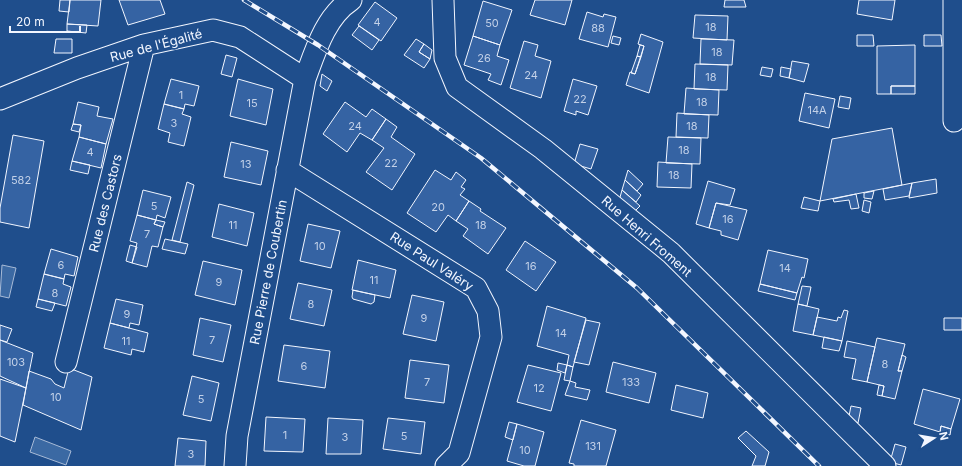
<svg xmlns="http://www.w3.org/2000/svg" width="962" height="466" font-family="Inter,sans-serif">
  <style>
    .water { fill: #3b69a3; stroke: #a8bbd7 }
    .building { fill: #3563a3; stroke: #f2f6ff }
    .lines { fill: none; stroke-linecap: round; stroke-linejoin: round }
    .minor-casing { stroke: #f2f6ff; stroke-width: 23 }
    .minor { stroke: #1f4e8c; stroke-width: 21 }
    .rail-casing { stroke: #f2f6ff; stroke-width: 4.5 }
    .rail { stroke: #1f4e8c; stroke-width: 3; stroke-dasharray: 9; stroke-linecap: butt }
    .labels { text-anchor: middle; stroke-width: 3; stroke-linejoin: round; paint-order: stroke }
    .number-label { font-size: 11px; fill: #c3d1e8 }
    .street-label { font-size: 13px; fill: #f2f6ff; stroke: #1f4e8c }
  </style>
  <rect width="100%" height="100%" fill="#1f4e8c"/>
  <path class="water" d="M2,265l14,3 -7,30 -9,-2z
    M35,437l36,14 -5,14 -36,-13z"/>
  <path class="building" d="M60,0h10l-1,12 -10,-1z
    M70,0h31l-3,26 -31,-2z
    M119,0h41l5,14 -37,11z
    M535,0h37l-7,25 -35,-10z
    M725,0h19l2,7h-22z
    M859,0h36l-3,20 -35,-6z
    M483,1l29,9 -12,35 -27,-9z
    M375,2l22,16 -16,23 -23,-16z
    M587,12l16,5 1,-3 12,3 -8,30 -29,-8z
    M695,15l33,1 -1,24 -34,-2z
    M67,24l20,1 -1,8 -19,-2z
    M359,26l20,14 -7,10 -20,-15z
    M641,34l22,8 -14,51 -23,-8 4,-13 5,2 9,-28 -6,-2z
    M857,35h16l1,11h-17z
    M924,35h17l1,11h-18z
    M473,36l27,9 -3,11 12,4 -8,25 -13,-5 3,-6 -27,-9z
    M613,36l8,2 -2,7 -8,-2z
    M56,39h16v14h-18z
    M416,39l8,5 -5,8 11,7 -6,9 -20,-13z
    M701,39l33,1 -2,25 -32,-1z
    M524,41l14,4 -3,11 16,5 -10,37 -31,-10z
    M424,44l8,6 -2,9 -11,-7z
    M640,45l4,1 -3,11 -4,-1z
    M915,45v41h-24v8h-14v-48z
    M226,55l11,3 -5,19 -11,-3z
    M637,56l4,1 -6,17 -4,-1z
    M792,61l17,3 -5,18 -15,-4z
    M695,64l33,1 -1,25 -33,-1z
    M762,67l11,2 -2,8 -11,-2z
    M781,67l10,2 -2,9 -9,-2z
    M322,74l10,7 -5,10 -7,-5z
    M171,79l28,7 -5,20 -9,-2 -1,5 -20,-5z
    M238,79l35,10 -7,36 -36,-9z
    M573,79l24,7 -9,29 -12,-4v4l-12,-4z
    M891,86h24v8h-24z
    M686,88l33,2 -1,25 -34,-1z
    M805,93l30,6 -6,29 -30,-7z
    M840,96l11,2 -2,11 -11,-2z
    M78,102l21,5 -2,9 16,3 -7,25 -27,-7 2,-12 -8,-1z
    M345,102l21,15 6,-8 14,10 -14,21 -12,-7 -13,19 -24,-18z
    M164,104l20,5 -2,5 9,3 -7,29 -16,-4 2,-9 -12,-4z
    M677,113l32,2 -1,23 -32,-1z
    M386,119l11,8 -6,10 24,17 -23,36 -26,-18 18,-24 -12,-8z
    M73,124l8,1 -2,7 -8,-2z
    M892,128l10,57 -82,16 12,-62z
    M13,135l31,6 -15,87 -29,-6v-14z
    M79,137l27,7 -5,24 -29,-7z
    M668,137l33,1 -1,26 -34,-1z
    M231,142l37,9 -7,34 -37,-8z
    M580,144l18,5 -7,20 -17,-5z
    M72,161l18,4 -2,9 -18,-4z
    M658,162l34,2 -1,24 -34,-1z
    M435,170l16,10 5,-8 10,8 -5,7 4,2 -5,6 9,6 -13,20 -8,-6 -12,17 -29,-19z
    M628,170l15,14 -6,7 -12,-11z
    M936,179l1,14 -28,5 3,-15z
    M625,180l16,15 -5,7 -14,-12z
    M708,181l27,8 -5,16 -14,-2 -7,25 -13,-4z
    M187,182l7,3 -14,57 -8,-2z
    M912,183l-3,13 -24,4 -2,-11z
    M143,190l28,7 -6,21 -8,-3 -1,5 -19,-5z
    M622,190l18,16 -7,7 -14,-12z
    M874,191l-2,8 -8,-1v-5z
    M856,194l3,14 -8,1 -2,-9 -15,2 -1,-3z
    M804,197l16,4 -2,10 -17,-3z
    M864,200l7,2 -2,11 -7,-2z
    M469,201l12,8 -1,2 26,17 -18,26 -25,-18 5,-7 -12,-8z
    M716,203l31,7 -9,30 -17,-5v-4l-12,-3z
    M219,204l35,9 -7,33 -35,-9z
    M137,215l19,5 -2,4 9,3 -5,20 -6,-1 -5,21 -15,-4 5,-20 -7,-2z
    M156,220l9,2 -2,5 -9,-3z
    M308,224l32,7 -9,37 -31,-7z
    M165,239l23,5 -3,10 -23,-5z
    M525,241l31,21 -20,29 -30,-21z
    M130,245l7,2 -5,16 -6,-2z
    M51,249l27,8 -4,19 -9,-2 -1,5 -20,-5z
    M768,250l40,9 -4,19 -2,-1 -5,16 -37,-9z
    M358,260l38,10 -6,28 -38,-8z
    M203,261l39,9 -7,35 -40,-10z
    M44,274l20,5 -1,5 8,3 -5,19 -28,-7z
    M298,283l34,7 -8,36 -34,-7z
    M760,284l37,9 -2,7 -37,-9z
    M802,286l9,1 -4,19 -9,-2z
    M353,290l22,5 -1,7 -3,2 -18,-5 -1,-2z
    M412,295l32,7 -8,39 -33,-7z
    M38,299l17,4 -3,8 -16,-4z
    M116,299l27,6 -4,20 -9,-2 -1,5 -19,-5z
    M798,304l21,5 -6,26 -20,-4z
    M547,306l39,12 -13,49 -6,-2 2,-10 -32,-9z
    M844,310l4,1 -6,30 -29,-6 4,-18 20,4 1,-4 3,1z
    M200,318l31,7 -8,37 -30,-7z
    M944,318h18v12h-18z
    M586,320l14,3 -11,42 -15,-3z
    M110,323l38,10 -4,19 -12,-3 -1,6 -27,-7z
    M0,325l12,4 -5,13 -7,-2z
    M824,337l18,4 -3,10 -17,-3z
    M877,338l28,6 -7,27h4l-7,28 -13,-3 2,-10 -17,-4z
    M0,340l33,13 -7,35 -26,-12z
    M847,341l28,6 -8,35 -15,-3 4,-20 -12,-2z
    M284,345l46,6 -5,37 -47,-7z
    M902,355l4,2 -4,14h-4z
    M410,360l39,5 -5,38 -39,-5z
    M613,362l43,11 -7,30 -43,-11z
    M558,363l9,2 -2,8 -8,-3z
    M528,365l33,8 -10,38 -34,-9z
    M567,365l6,2 -3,14 -6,-1z
    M69,368l23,9 -11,53 -58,-25 6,-34 22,8 4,5 9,4z
    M192,376l27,7 -8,38 -28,-6z
    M0,379l26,9 -11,54 -15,-6z
    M570,381l6,2 -1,4 15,3 -3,10 -22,-5z
    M676,385l32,8 -5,25 -32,-8z
    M879,385l5,1 -2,10 -5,-1z
    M923,389l37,10 -9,30 -10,-3 -1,6 -26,-8z
    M851,406l10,2 -3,15 -10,-2z
    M266,417l39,2 -2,33 -39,-1z
    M328,418l35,2 -2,34h-35z
    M388,418l37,4 -4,32 -38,-5z
    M581,420l35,10 -10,36h-32v-2l-5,-1z
    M509,422l8,2 -4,16 -8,-3z
    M517,424l27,8 -9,34h-11l-17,-5z
    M941,426l10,3 -1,6 -10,-3z
    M746,431l23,21 -4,14h-13l4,-10 -18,-18z
    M178,438l28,3 -1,25h-30z
    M895,444l11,3 -5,18 -11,-3z"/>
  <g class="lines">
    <defs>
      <path id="minor" d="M443,0l2,58 12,29 86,62 128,104 214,213
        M0,99l77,-31 67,-23 69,-15 27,7 65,42
        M954,121v-121
        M287,170l189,118 12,23 3,26 -32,116 -13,13
        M66,362l78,-317
        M235,466l2,-30 68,-357c10,-27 20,-62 46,-79"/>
    </defs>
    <use href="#minor" class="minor-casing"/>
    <use href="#minor" class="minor"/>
    <defs>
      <path id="rail" d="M244,0l74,45 163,113 156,130 182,178"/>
    </defs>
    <use href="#rail" class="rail-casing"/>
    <use href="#rail" class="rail"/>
  </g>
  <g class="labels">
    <g class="number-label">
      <text x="377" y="26">4</text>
      <text x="492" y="27">50</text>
      <text x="711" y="31">18</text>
      <text x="598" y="32">88</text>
      <text x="717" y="56">18</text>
      <text x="484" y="62">26</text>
      <text x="531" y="79">24</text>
      <text x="711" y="81">18</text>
      <text x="181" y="99">1</text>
      <text x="580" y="103">22</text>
      <text x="702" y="106">18</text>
      <text x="252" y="107">15</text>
      <text x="817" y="114">14A</text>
      <text x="174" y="127">3</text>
      <text x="355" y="130">24</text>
      <text x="692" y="130">18</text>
      <text x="684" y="154">18</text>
      <text x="90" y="156">4</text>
      <text x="391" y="167">22</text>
      <text x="246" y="168">13</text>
      <text x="674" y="179">18</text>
      <text x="21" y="184">582</text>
      <text x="154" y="210">5</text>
      <text x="438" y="211">20</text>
      <text x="728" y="223">16</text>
      <text x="233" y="229">11</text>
      <text x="481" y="229">18</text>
      <text x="147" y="238">7</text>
      <text x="320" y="250">10</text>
      <text x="61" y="269">6</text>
      <text x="531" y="270">16</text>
      <text x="785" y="272">14</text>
      <text x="374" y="284">11</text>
      <text x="219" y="286">9</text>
      <text x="55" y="297">8</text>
      <text x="311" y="308">8</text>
      <text x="127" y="318">9</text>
      <text x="424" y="322">9</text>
      <text x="561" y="337">14</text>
      <text x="212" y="344">7</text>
      <text x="126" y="345">11</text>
      <text x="16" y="366">103</text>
      <text x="885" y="368">8</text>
      <text x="304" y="370">6</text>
      <text x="427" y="386">7</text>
      <text x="631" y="386">133</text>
      <text x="539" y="392">12</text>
      <text x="56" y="401">10</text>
      <text x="201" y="403">5</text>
      <text x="285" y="439">1</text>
      <text x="404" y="440">5</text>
      <text x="345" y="441">3</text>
      <text x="593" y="450">131</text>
      <text x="525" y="454">10</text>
      <text x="191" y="458">3</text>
    </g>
    <g class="street-label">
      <text transform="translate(156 45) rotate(-15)" y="5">Rue de l'Égalité</text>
      <text transform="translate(105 203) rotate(-76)" y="5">Rue des Castors</text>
      <text transform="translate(647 236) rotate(41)" y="5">Rue Henri Froment</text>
      <text transform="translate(432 261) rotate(33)" y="5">Rue Paul Valéry</text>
      <text transform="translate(268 272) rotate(-79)" y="5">Rue Pierre de Coubertin</text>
    </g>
  </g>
  <g transform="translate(934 438) rotate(78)" stroke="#1f4e8c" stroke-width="3" paint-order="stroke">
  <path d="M0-3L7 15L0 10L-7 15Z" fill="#f2f6ff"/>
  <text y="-6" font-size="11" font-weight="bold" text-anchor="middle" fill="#f2f6ff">N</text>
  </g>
  <path d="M10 26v6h70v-6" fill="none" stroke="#f2f6ff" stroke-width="2"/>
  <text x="16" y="26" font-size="12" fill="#f2f6ff" stroke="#1f4e8c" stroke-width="3" paint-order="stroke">20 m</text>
</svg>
